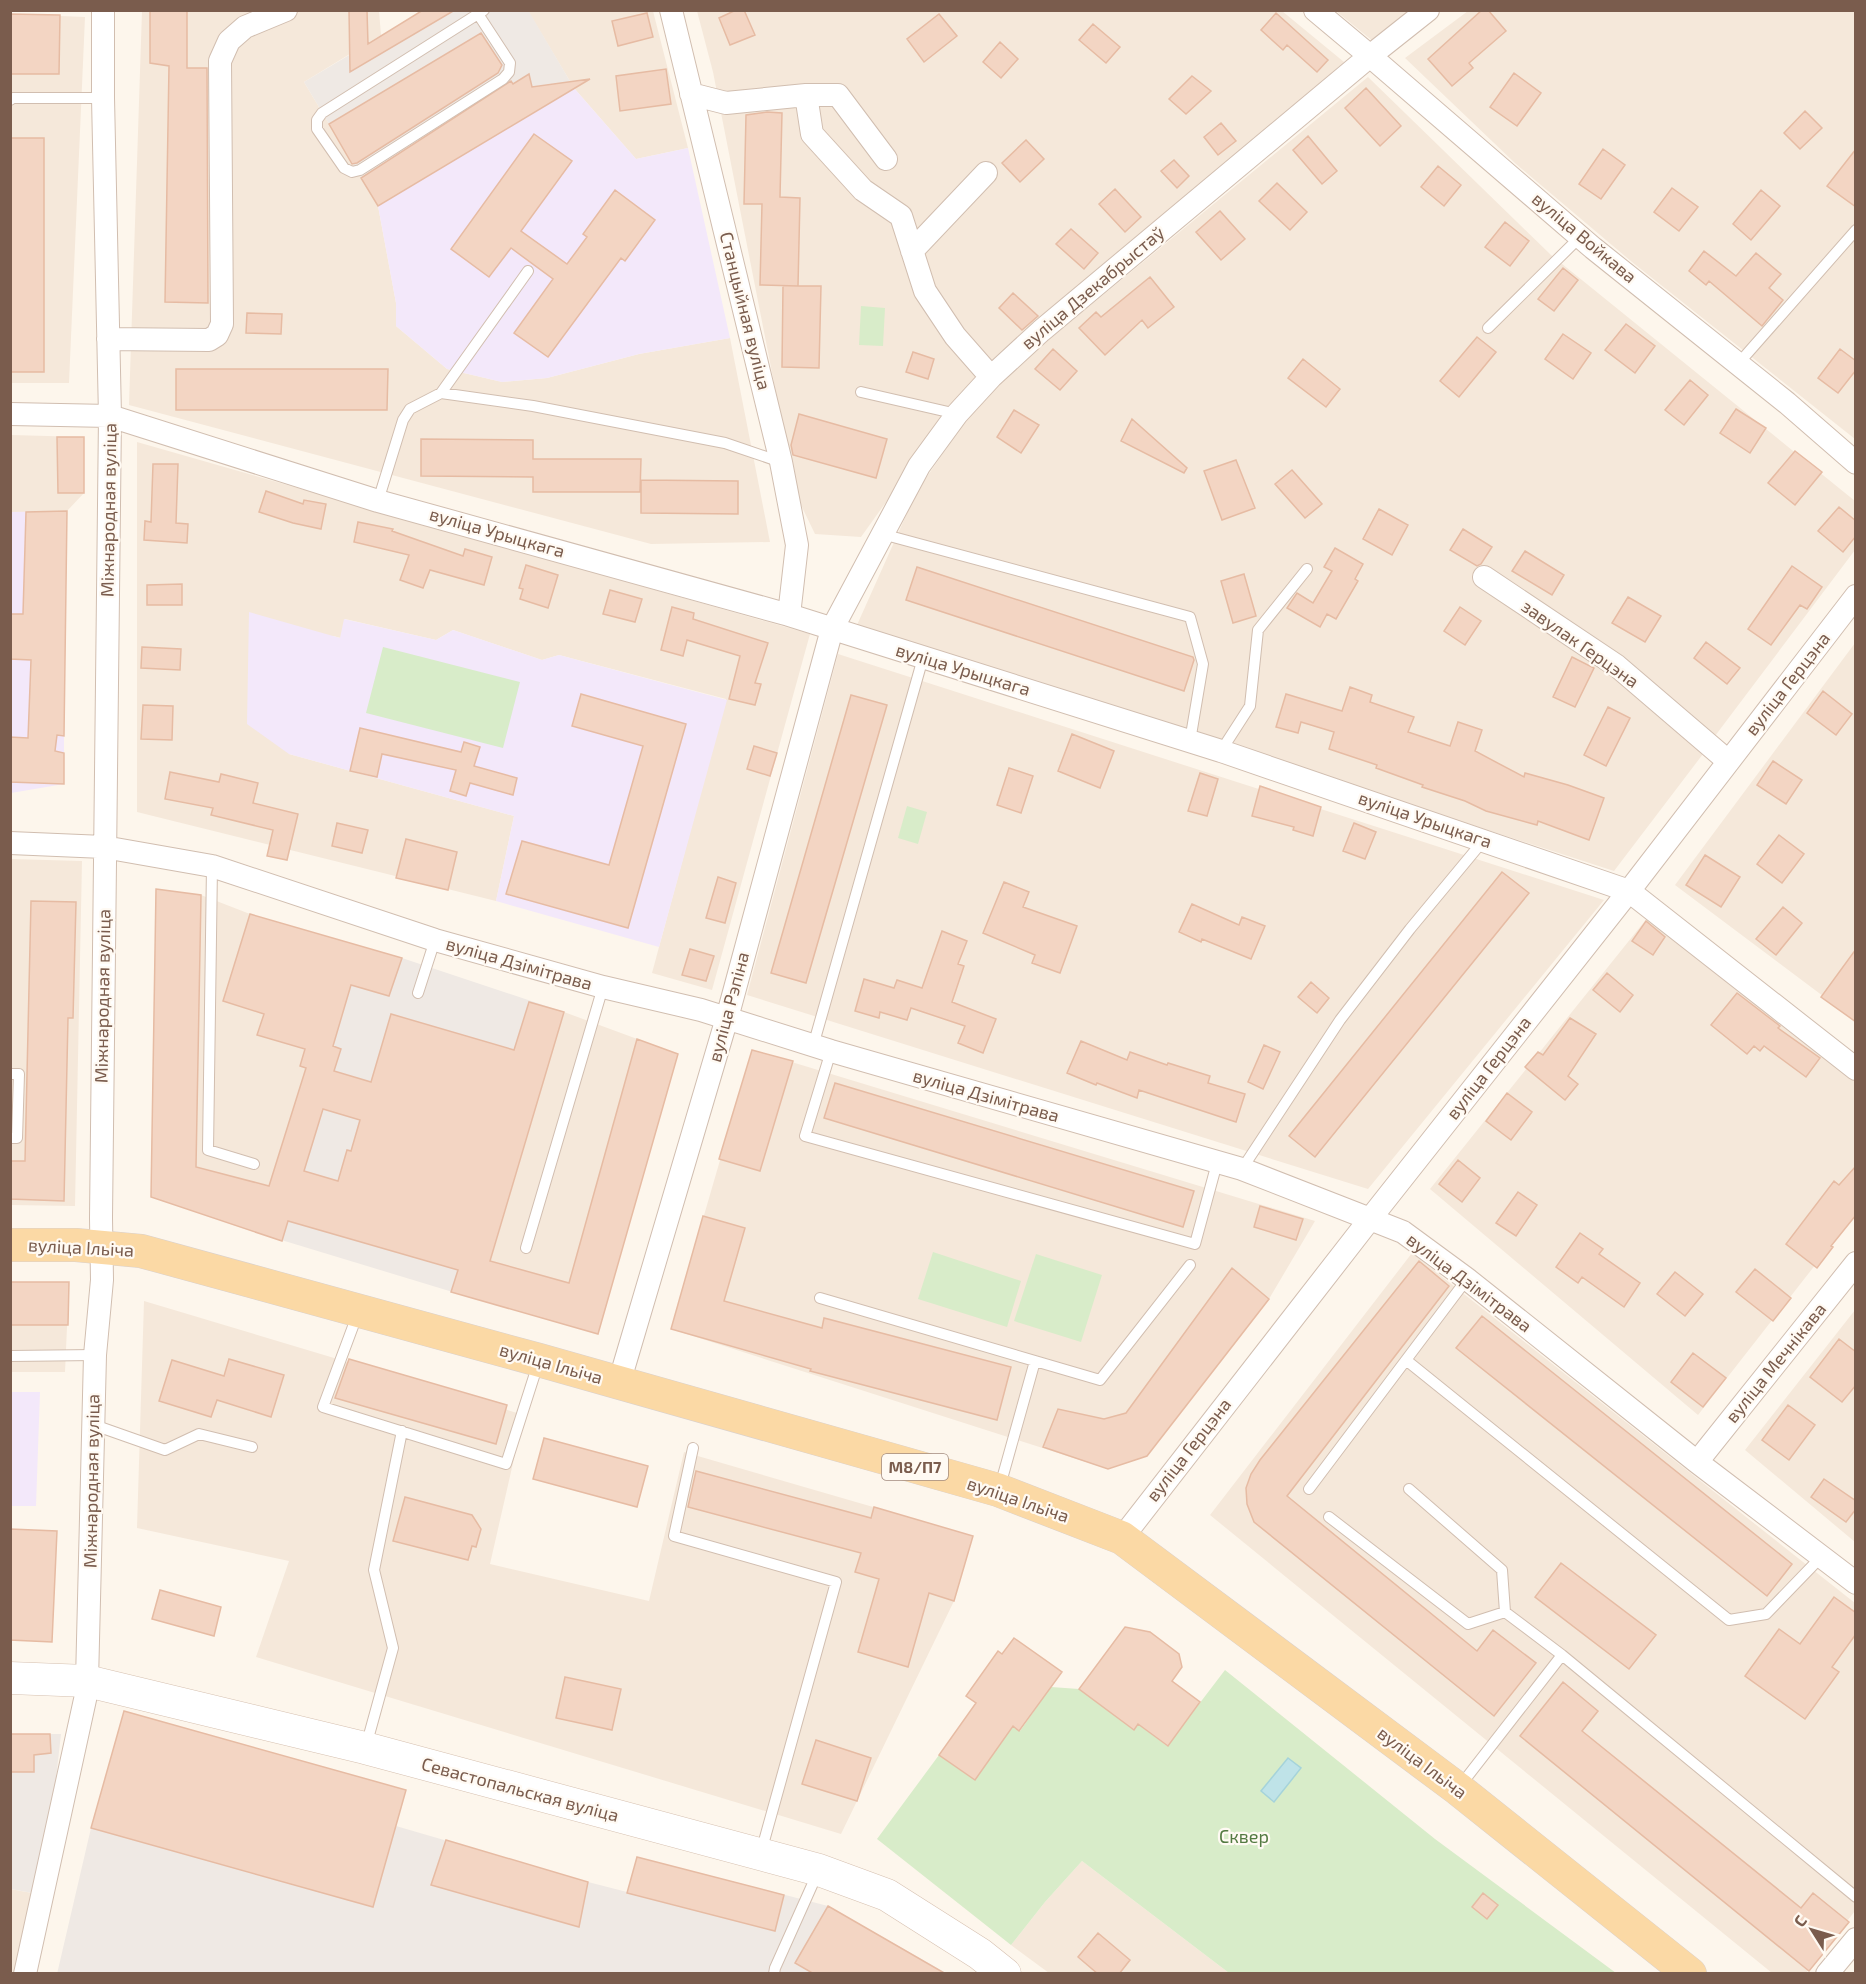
<svg xmlns="http://www.w3.org/2000/svg" width="1866" height="1984" font-family="'Exo 2',sans-serif">
  <style>
    .residential { fill: #f5e8da }
    .industrial { fill: #efe9e4 }
    .education { fill: #f3e8fa }
    .green { fill: #d8ecc9 }
    .water { fill: #bfe3e8; stroke: #a5d3da; stroke-width: 1.5 }
    .building { fill: #f3d5c3; stroke: #e6bba3; stroke-width: 1.5; fill-rule: evenodd }
    .lines { fill: none; stroke-linecap: round; stroke-linejoin: round }
    .lane-casing { stroke: #d1beb0; stroke-width: 12 }
    .street-casing { stroke: #d1beb0; stroke-width: 24 }
    .secondary-casing { stroke: #d6c0b0; stroke-width: 33 }
    .primary-casing { stroke: #dad1cd; stroke-width: 34 }
    .lane { stroke: #fff; stroke-width: 10 }
    .street { stroke: #fff; stroke-width: 22 }
    .secondary { stroke: #fff; stroke-width: 32 }
    .primary { stroke: #fbd9a5; stroke-width: 33 }
    .labels { text-anchor: middle; stroke-width: 4.5; stroke-linejoin: round; paint-order: stroke }
    .shield { fill: #fffaf3; stroke: #a28b7f; stroke-width: 1.5 }
    .shield-label { font-size: 16px; font-weight: bold; fill: #7a5c4d }
    .street-label { font-size: 18px; fill: #7a5c4d; stroke: #fffaf3 }
    .park-label { font-size: 18px; fill: #537a41; stroke: #fffaf3 }
  </style>
  <rect width="100%" height="100%" fill="#fdf6ec"/>
  <path class="residential" d="M142,11h237l2,24 -77,47 74,124 18,97v23l51,43 55,13 45,-4 92,-24 91,-16 40,204 -119,2 -522,-139z
    M528,11h125l35,137 -52,11 -62,-71z
    M697,11h585l62,51 -321,278 -124,144 -38,53 -46,-3 -14,-29 -13,-51 -75,-382z
    M1336,11h76l-38,31z
    M1468,11h387v428l-223,-177 -116,-98 -111,-106z
    M11,14l74,3 -16,366h-58z
    M1368,77l183,178 304,246v49l-140,186 -236,-168 -7,10 140,94 94,78 -92,121 -757,-246 60,-134 56,-81 34,-36z
    M11,435l73,2v56l-17,18 -56,2z
    M137,442l673,192 -98,356 -60,-17 74,-274 -167,-44 -17,5 -89,-30 -17,10 -91,-21 -4,19 -8,-2 -44,118 225,62 -18,85 -359,-89z
    M1855,643v377l-180,-135z
    M838,654l564,181 202,65 -236,289 -621,-194z
    M11,859l71,2 -7,345 -64,-1z
    M156,889l45,6 49,19 14,100 41,35 1,19 -51,164 -104,-35z
    M1648,917l207,162v135l-157,201 -268,-226z
    M564,1012l114,42 -80,280 -119,-34z
    M752,1050l563,171 -46,78 -122,157 -39,13 -437,-140z
    M1412,1253l443,350v308l-49,62h-34l-562,-458z
    M11,1282h58l-4,90h-54z
    M144,1301l380,114 -34,149 159,37 35,-149 289,84 -19,65 -113,233 -585,-177 33,-96 -152,-33z
    M1855,1310v232l-110,-92z
    M1082,1861l147,112h-180l-38,-28 34,-43z
    M10,1889l33,6 -19,78h-13z"/>
  <path class="industrial" d="M528,10l46,78 -196,118 -74,-124 119,-71z
    M250,914l152,44 162,54 -85,288 -224,-68 51,-164 -6,-2 5,-16 -48,-15 6,-21 -40,-13z
    M124,1711l282,79 -10,36 192,56 39,10 10,-35 191,49 118,67 -889,1 34,-146z
    M10,1734h51l-18,161 -32,-6z"/>
  <path class="education" d="M574,88l62,71 52,-11 42,190 -91,16 -92,24 -45,4 -55,-13 -51,-43v-23l-18,-97z
    M67,511l-3,103v170l-53,9v-281z
    M249,612l91,26 4,-19 92,21 17,-10 89,30 17,-5 168,45 -68,247 -163,-46 18,-85 -225,-62 -42,-30z
    M11,1392h29l-4,114h-25z"/>
  <path class="green" d="M861,306l24,2 -2,38 -24,-1z
    M383,647l137,35 -17,66 -137,-35z
    M907,806l20,6 -9,32 -20,-6z
    M933,1252l88,29 -14,46 -89,-28z
    M1036,1254l66,21 -21,67 -67,-21z
    M1225,1670l210,169 181,134h-387l-147,-112 -37,41 -34,43 -134,-106 62,-84 36,25 38,-54 7,5 31,-44 28,2 55,41 4,-6 29,22z"/>
  <path class="water" d="M1288,1758l13,10 -27,34 -13,-11z"/>
  <path class="building" d="M150,10h37v58h20l1,235 -43,-1 4,-236 -19,-3z
    M349,10h18l1,34 55,-34h32l-105,62z
    M736,10h8l11,25 -25,10 -11,-27z
    M1482,10h6l18,21 -37,32 4,5 -21,18 -24,-27z
    M647,13l6,24 -35,9 -6,-25z
    M1276,13l52,47 -11,12 -30,-27 -4,5 -22,-20z
    M10,14l50,1 -1,59h-49z
    M939,14l18,22 -33,26 -17,-23z
    M1093,24l27,23 -14,16 -27,-23z
    M481,33l21,32 -4,8 -141,90 -5,1 -23,-40z
    M1000,42l18,17 -17,19 -18,-16z
    M666,69l5,35 -51,7 -4,-35z
    M1514,73l27,20 -24,33 -27,-19z
    M529,74l3,13 58,-8 -212,127 -17,-28 150,-97 2,3z
    M1192,76l19,15 -25,23 -17,-15z
    M1366,88l35,38 -21,20 -35,-38z
    M1805,111l17,17 -22,21 -16,-16z
    M767,112l15,1 -2,84 20,1 -2,88 -38,-1 2,-81h-18l2,-89z
    M1221,123l15,18 -18,14 -14,-18z
    M534,134l38,27 -51,70 46,33 20,-27 -4,-3 32,-44 40,30 -30,41 -4,-3 -73,99 -34,-24 39,-54 -42,-31 -22,29 -38,-28z
    M1308,136l29,35 -15,13 -29,-34z
    M10,138h34v234h-34z
    M1026,140l18,19 -24,23 -18,-19z
    M1603,149l22,16 -24,34 -22,-15z
    M1856,149v58l-29,-21z
    M1174,160l15,16 -12,12 -16,-17z
    M1438,166l23,19 -17,21 -23,-19z
    M1277,183l30,29 -17,18 -31,-29z
    M1672,188l26,19 -19,24 -25,-19z
    M1115,189l26,28 -16,15 -26,-28z
    M1761,190l19,16 -29,34 -18,-16z
    M1220,211l25,28 -24,21 -25,-28z
    M1505,222l24,19 -19,25 -25,-19z
    M1071,229l27,24 -14,16 -28,-25z
    M1704,251l32,25 20,-23 25,21 -12,14 14,12 -21,26 -53,-45 -3,4 -17,-14z
    M1563,268l15,12 -24,31 -16,-12z
    M1150,277l24,30 -26,21 -6,-8 -37,35 -26,-27 17,-16 5,5z
    M783,286h38l-2,82 -37,-1z
    M1013,293l25,23 -16,14 -23,-22z
    M247,313l35,1 -1,20 -35,-1z
    M1626,324l29,22 -20,27 -30,-23z
    M1563,334l28,19 -18,26 -28,-20z
    M1477,337l19,15 -37,45 -19,-16z
    M1053,349l24,22 -17,19 -25,-21z
    M1840,349l16,12v9l-18,23 -20,-15z
    M913,352l21,7 -6,20 -22,-7z
    M1303,359l37,30 -14,18 -38,-29z
    M176,369h212l-1,41h-211z
    M1690,380l18,15 -24,30 -19,-15z
    M1736,409l30,19 -16,25 -30,-20z
    M1014,410l25,15 -18,28 -24,-16z
    M799,414l88,25 -11,39 -83,-23 -2,-10z
    M1132,419l55,49 -3,5 -63,-32z
    M57,437h27v56h-26z
    M421,439l112,1v19h108l-1,33h-107v-15l-112,-1z
    M1795,451l27,21 -27,33 -27,-22z
    M1236,460l19,48 -33,12 -18,-49z
    M153,464h25l-2,59 12,1 -1,19 -43,-3 1,-19 6,1z
    M1292,470l30,34 -17,14 -30,-34z
    M641,480l97,1v33l-97,-1z
    M266,491l37,13 1,-4 22,4 -5,25 -28,-6 -34,-11z
    M1839,507l17,14v15l-13,16 -25,-21z
    M1379,509l29,16 -16,30 -29,-16z
    M67,511l-3,225 -7,-1 -2,16 9,2v31l-54,-2v-45l18,1 3,-78 -21,-1v-45h13l3,-102z
    M358,522l35,7 -1,2 71,25 2,-7 27,8 -8,28 -54,-15 -7,18 -23,-8 9,-25 -55,-13z
    M1463,529l29,18 -11,17 -4,2 -27,-16z
    M1335,548l28,16 -8,15 3,2 -22,38 -9,-5 -7,13 -33,-19 10,-15 16,10 19,-32 -8,-4z
    M1525,551l39,24 -12,20 -40,-24z
    M526,565l32,10 -10,33 -28,-9 3,-10 -4,-1z
    M1792,566l30,21 -15,22 -7,-4 -29,40 -23,-16z
    M917,567l276,90 1,3 -10,31 -278,-91z
    M1244,574l12,42 -23,7 -12,-42z
    M182,584v21h-35v-20z
    M610,590l32,9 -7,23 -32,-8z
    M1628,597l33,19 -16,26 -33,-19z
    M672,607l22,6 -1,6 75,24 -13,40 6,1 -6,21 -26,-6 11,-43 -53,-16 -4,16 -22,-6z
    M1460,607l21,14 -16,24 -21,-14z
    M1706,642l34,26 -13,16 -33,-26z
    M142,647l39,2 -1,21 -39,-2z
    M1572,657l22,11 -19,39 -22,-10z
    M1350,687l22,8 -2,7 44,15 -6,15 42,14 8,-24 24,8 -7,21 49,26 1,-4 43,12 36,13 -15,42 -51,-19 -1,4 -51,-14 -21,-10 -43,-14 1,-2 -47,-17 1,-3 -48,-16 5,-17 -33,-10 -3,11 -22,-6 10,-33 56,17z
    M1823,691l29,23 -16,21 -29,-22z
    M581,694l105,30 -58,204 -122,-34 16,-53 87,24 34,-119 -71,-20z
    M851,695l36,10 -81,278 -35,-10z
    M143,705l30,1 -1,34 -31,-1z
    M1608,707l22,11 -24,48 -22,-11z
    M360,728l101,24 3,-10 16,5 -6,19 43,12 -4,17 -43,-12 -4,13 -16,-5 6,-21 -74,-16 -5,23 -27,-6z
    M1072,734l42,17 -14,37 -42,-17z
    M754,746l23,7 -7,23 -23,-7z
    M1773,761l29,19 -16,24 -29,-19z
    M1009,768l24,8 -12,37 -24,-8z
    M170,772l49,10 2,-8 37,9 -5,20 45,11 -11,46 -20,-4 6,-26 -62,-15 2,-7 -48,-9z
    M1200,773l18,6 -11,37 -19,-5z
    M1260,786l61,21 -8,29 -20,-6 1,-3 -42,-11z
    M337,823l31,7 -6,23 -30,-7z
    M1354,823l22,9 -11,27 -22,-8z
    M1779,835l25,19 -22,29 -25,-19z
    M406,839l51,13 -9,38 -52,-12z
    M1705,855l35,22 -19,30 -35,-22z
    M1502,872l27,21 -214,264 -26,-21z
    M718,877l18,6 -11,40 -19,-5z
    M1004,882l25,10 -6,15 54,19 -17,47 -28,-10 3,-8 -52,-22z
    M156,889l45,6 -5,272 73,19 37,-118 -6,-2 5,-17 -48,-14 7,-21 -41,-13 27,-87 152,44 -13,38 -38,-11 -18,61 8,3 -7,22 37,11 20,-68 123,36 15,-48 35,10 -74,249 79,22 68,-244 41,15 -80,280 -147,-42 7,-22 -170,-49 -6,20 -131,-44zM323,1109l37,11 -9,31 -4,-1 -9,31 -34,-10z
    M31,901l45,1 -3,116h-5l-4,183 -54,-2v-38h15z
    M1192,904l47,21 3,-8 23,9 -14,33 -49,-20 -1,3 -22,-10z
    M1783,907l19,16 -26,32 -20,-16z
    M1646,921l19,16 -12,18 -21,-14z
    M942,931l25,10 -9,23 6,2 -12,36 44,17 -13,34 -25,-10 7,-17 -54,-18 -4,12 -27,-8 -1,6 -24,-7 9,-32 30,9 3,-8 25,8z
    M690,949l24,7 -8,25 -24,-6z
    M1856,949v73l-35,-25z
    M1607,973l26,22 -13,17 -27,-22z
    M1311,982l18,16 -12,15 -19,-16z
    M1737,993l43,33 -2,2 42,30 -14,19 -42,-31 -4,5 -6,-5 -7,8 -36,-29z
    M1570,1018l26,16 -28,42 10,8 -13,16 -40,-33 13,-15 5,3z
    M1081,1041l46,19 3,-8 37,13 1,-2 42,13 -2,7 37,11 -9,28 -97,-32 -2,8 -40,-15 -1,2 -29,-12z
    M1264,1045l16,7 -17,37 -15,-7z
    M752,1050l41,11 -33,110 -41,-12z
    M835,1083l359,108 -11,36 -359,-109z
    M1507,1093l25,19 -21,28 -25,-19z
    M1458,1160l22,18 -18,24 -23,-18z
    M1856,1166v49l-25,31 2,1 -16,21 -31,-24 48,-63 5,4z
    M1518,1192l19,13 -21,31 -20,-13z
    M1260,1206l43,13 -7,21 -42,-13z
    M703,1216l42,12 -21,73 98,27 2,-10 187,49 -14,53 -187,-49 1,-2 -140,-40z
    M1580,1233l23,16 -4,5 41,29 -16,24 -42,-30 -4,6 -22,-16z
    M1419,1261l30,25 -162,210 190,155 16,-21 43,33 -42,53 -240,-194 -7,-18 -1,-16 5,-14 9,-14z
    M1232,1268l37,31 -122,157 -39,13 -65,-22 15,-38 46,10 22,-6z
    M1755,1269l36,29 -18,23 -37,-29z
    M1675,1272l28,22 -18,22 -28,-22z
    M10,1282h59l-1,43h-58z
    M1482,1316l310,248 -25,32 -311,-248z
    M1839,1339l17,13v33l-14,17 -32,-25z
    M1693,1353l33,25 -23,29 -32,-25z
    M229,1359l55,16 -13,42 -54,-17 -6,17 -52,-16 13,-41 52,16z
    M349,1359l158,46 -11,39 -161,-46z
    M1788,1405l27,20 -26,35 -27,-20z
    M544,1438l104,28 -11,41 -104,-28z
    M696,1471l175,47 3,-11 99,29 -19,65 -25,-8 -21,74 -50,-15 21,-73 -24,-7 6,-19 -173,-46z
    M1824,1479l32,22v8l-10,13 -35,-25z
    M405,1497l67,18 9,14 -5,18 -4,-1 -4,14 -75,-19z
    M10,1529l47,2 -5,111 -42,-2z
    M1561,1563l95,72 -27,34 -94,-72z
    M160,1590l61,17 -7,29 -62,-17z
    M1834,1597l22,16v21l-24,33 7,5 -34,47 -60,-43 34,-47 21,15z
    M1125,1627l25,5 29,22 3,13 -10,14 28,21 -32,44 -30,-22 -4,6 -55,-41z
    M1014,1638l48,34 -43,59 -6,-5 -38,54 -36,-25 37,-52 -10,-7 32,-45 4,3z
    M565,1677l56,12 -9,41 -56,-12z
    M1563,1682l35,29 -16,20 219,177 12,-15 36,29 -40,49 -289,-235z
    M124,1711l282,79 -33,117 -282,-79z
    M10,1734h40l1,19 -17,2v17h-24z
    M816,1740l55,18 -14,43 -55,-17z
    M446,1840l142,42 -9,45 -148,-42z
    M637,1857l147,38 -9,36 -148,-38z
    M1483,1893l15,12 -11,14 -15,-12z
    M828,1906l118,68h-132l-19,-11z
    M1098,1933l32,27 -11,14h-21l-20,-17z"/>
  <g class="lines">
    <defs>
      <path id="lane" d="M478,14l32,49 -1,9 -6,7 -143,91 -8,2 -8,-4 -27,-39v-9l5,-7 156,-99 6,-4
        M10,100l3,-2h90
        M1488,328l92,-91
        M1738,364l118,-134
        M861,392l96,22
        M441,393l87,-122
        M378,501l25,-81 7,-11 31,-16 92,13 192,37 56,19
        M882,534l308,83 13,47 -13,77
        M1221,751l29,-45 8,-76 49,-61
        M212,866l-4,284 46,14
        M418,993l17,-53
        M813,1046l110,-388
        M831,1051l-26,85 390,108 22,-81
        M10,1074h9l-2,64h-7
        M1242,1169l98,-149 70,-91 73,-88
        M526,1248l77,-261
        M1467,1279l-61,81 323,260 37,-6 56,-58
        M820,1298l215,63 -35,125
        M358,1313l-35,94 183,57 32,-100
        M10,1356l85,-1
        M1035,1361l65,19 90,-115
        M94,1425l71,25 34,-16 53,13
        M693,1448l-19,88 162,46 -75,270
        M1309,1489l97,-129
        M1409,1489l93,81 3,42
        M1329,1517l139,107 37,-12 57,43 -102,131
        M1562,1655l294,242
        M366,1746l27,-98 -19,-78 28,-139
        M774,1974l1,-6 43,-96"/>
      <path id="street" d="M671,10l110,452 16,83 -8,70
        M1315,10l55,46 223,192 194,155 69,60
        M691,94l35,9 80,-8 6,39 51,56 38,26 24,75 30,45 36,41
        M806,95h32l48,64
        M912,251l74,-78
        M108,339l101,1 8,-5 5,-11 -2,-263 9,-20 16,-14 41,-17
        M10,414l100,2 268,85 411,114 432,136 408,140 227,178
        M1484,577l133,89 111,95
        M10,843l94,4 108,19 223,74 168,47 98,23 130,41 411,118 128,50 33,13 64,47 230,183 159,121
        M619,1383l108,-365 105,-389 87,-163 38,-52 34,-37 50,-46 329,-275 58,-46
        M1697,1462l159,-199
        M1122,1538l248,-319 259,-328 227,-295
        M25,1974l61,-279 1,-14 8,-326 7,-75 -1,-62 9,-802 -7,-318v-88
        M1827,1974l29,-35"/>
      <path id="secondary" d="M10,1678l77,3 278,67 454,122 68,25 93,59 25,20"/>
      <path id="primary" d="M10,1245h66l65,6 398,109 459,130 124,48 336,251 232,185"/>
    </defs>
    <use href="#lane" class="lane-casing"/>
    <use href="#street" class="street-casing"/>
    <use href="#secondary" class="secondary-casing"/>
    <use href="#primary" class="primary-casing"/>
    <use href="#lane" class="lane"/>
    <use href="#street" class="street"/>
    <use href="#secondary" class="secondary"/>
    <use href="#primary" class="primary"/>
  </g>
  <g class="labels">
    <rect class="shield" x="882" y="1454" width="66" height="26" rx="4.5"/>
    <g class="shield-label">
      <text x="915" y="1473">М8/П7</text>
    </g>
    <g class="street-label">
      <text transform="translate(1584 238) rotate(40)" y="6">вуліца Войкава</text>
      <text transform="translate(1093 288) rotate(-40)" y="6">вуліца Дзекабрыстаў</text>
      <text transform="translate(745 311) rotate(76)" y="6">Станцыйная вуліца</text>
      <text transform="translate(109 510) rotate(-89)" y="6">Міжнародная вуліца</text>
      <text transform="translate(497 533) rotate(16)" y="6">вуліца Урыцкага</text>
      <text transform="translate(1580 644) rotate(35)" y="6">завулак Герцэна</text>
      <text transform="translate(963 670) rotate(17)" y="6">вуліца Урыцкага</text>
      <text transform="translate(1788 684) rotate(-52)" y="6">вуліца Герцэна</text>
      <text transform="translate(1425 820) rotate(19)" y="6">вуліца Урыцкага</text>
      <text transform="translate(519 964) rotate(16)" y="6">вуліца Дзімітрава</text>
      <text transform="translate(103 996) rotate(-89)" y="6">Міжнародная вуліца</text>
      <text transform="translate(729 1007) rotate(-75)" y="6">вуліца Рэпіна</text>
      <text transform="translate(1489 1068) rotate(-52)" y="6">вуліца Герцэна</text>
      <text transform="translate(986 1096) rotate(16)" y="6">вуліца Дзімітрава</text>
      <text transform="translate(81 1248) rotate(3)" y="6">вуліца Ільіча</text>
      <text transform="translate(1469 1283) rotate(37)" y="6">вуліца Дзімітрава</text>
      <text transform="translate(1776 1363) rotate(-51)" y="6">вуліца Мечнікава</text>
      <text transform="translate(551 1364) rotate(16)" y="6">вуліца Ільіча</text>
      <text transform="translate(1189 1450) rotate(-52)" y="6">вуліца Герцэна</text>
      <text transform="translate(92 1481) rotate(-89)" y="6">Міжнародная вуліца</text>
      <text transform="translate(1018 1500) rotate(19)" y="6">вуліца Ільіча</text>
      <text transform="translate(1422 1763) rotate(37)" y="6">вуліца Ільіча</text>
      <text transform="translate(520 1790) rotate(15)" y="6">Севастопальская вуліца</text>
    </g>
    <g class="park-label">
      <text x="1244" y="1843">Сквер</text>
    </g>
  </g>
  <rect width="1866" height="1984" fill="none" stroke="#7a5c4d" stroke-width="24"/>
  <g transform="translate(1812 1930) rotate(307)" stroke="#fffaf3" stroke-width="4.5" paint-order="stroke">
  <path d="M0-4.5L10 22L0 15L-10 22Z" fill="#7a5c4d"/>
  <text y="-9" font-size="16" font-weight="bold" text-anchor="middle" fill="#7a5c4d">С</text>
  </g>
</svg>
